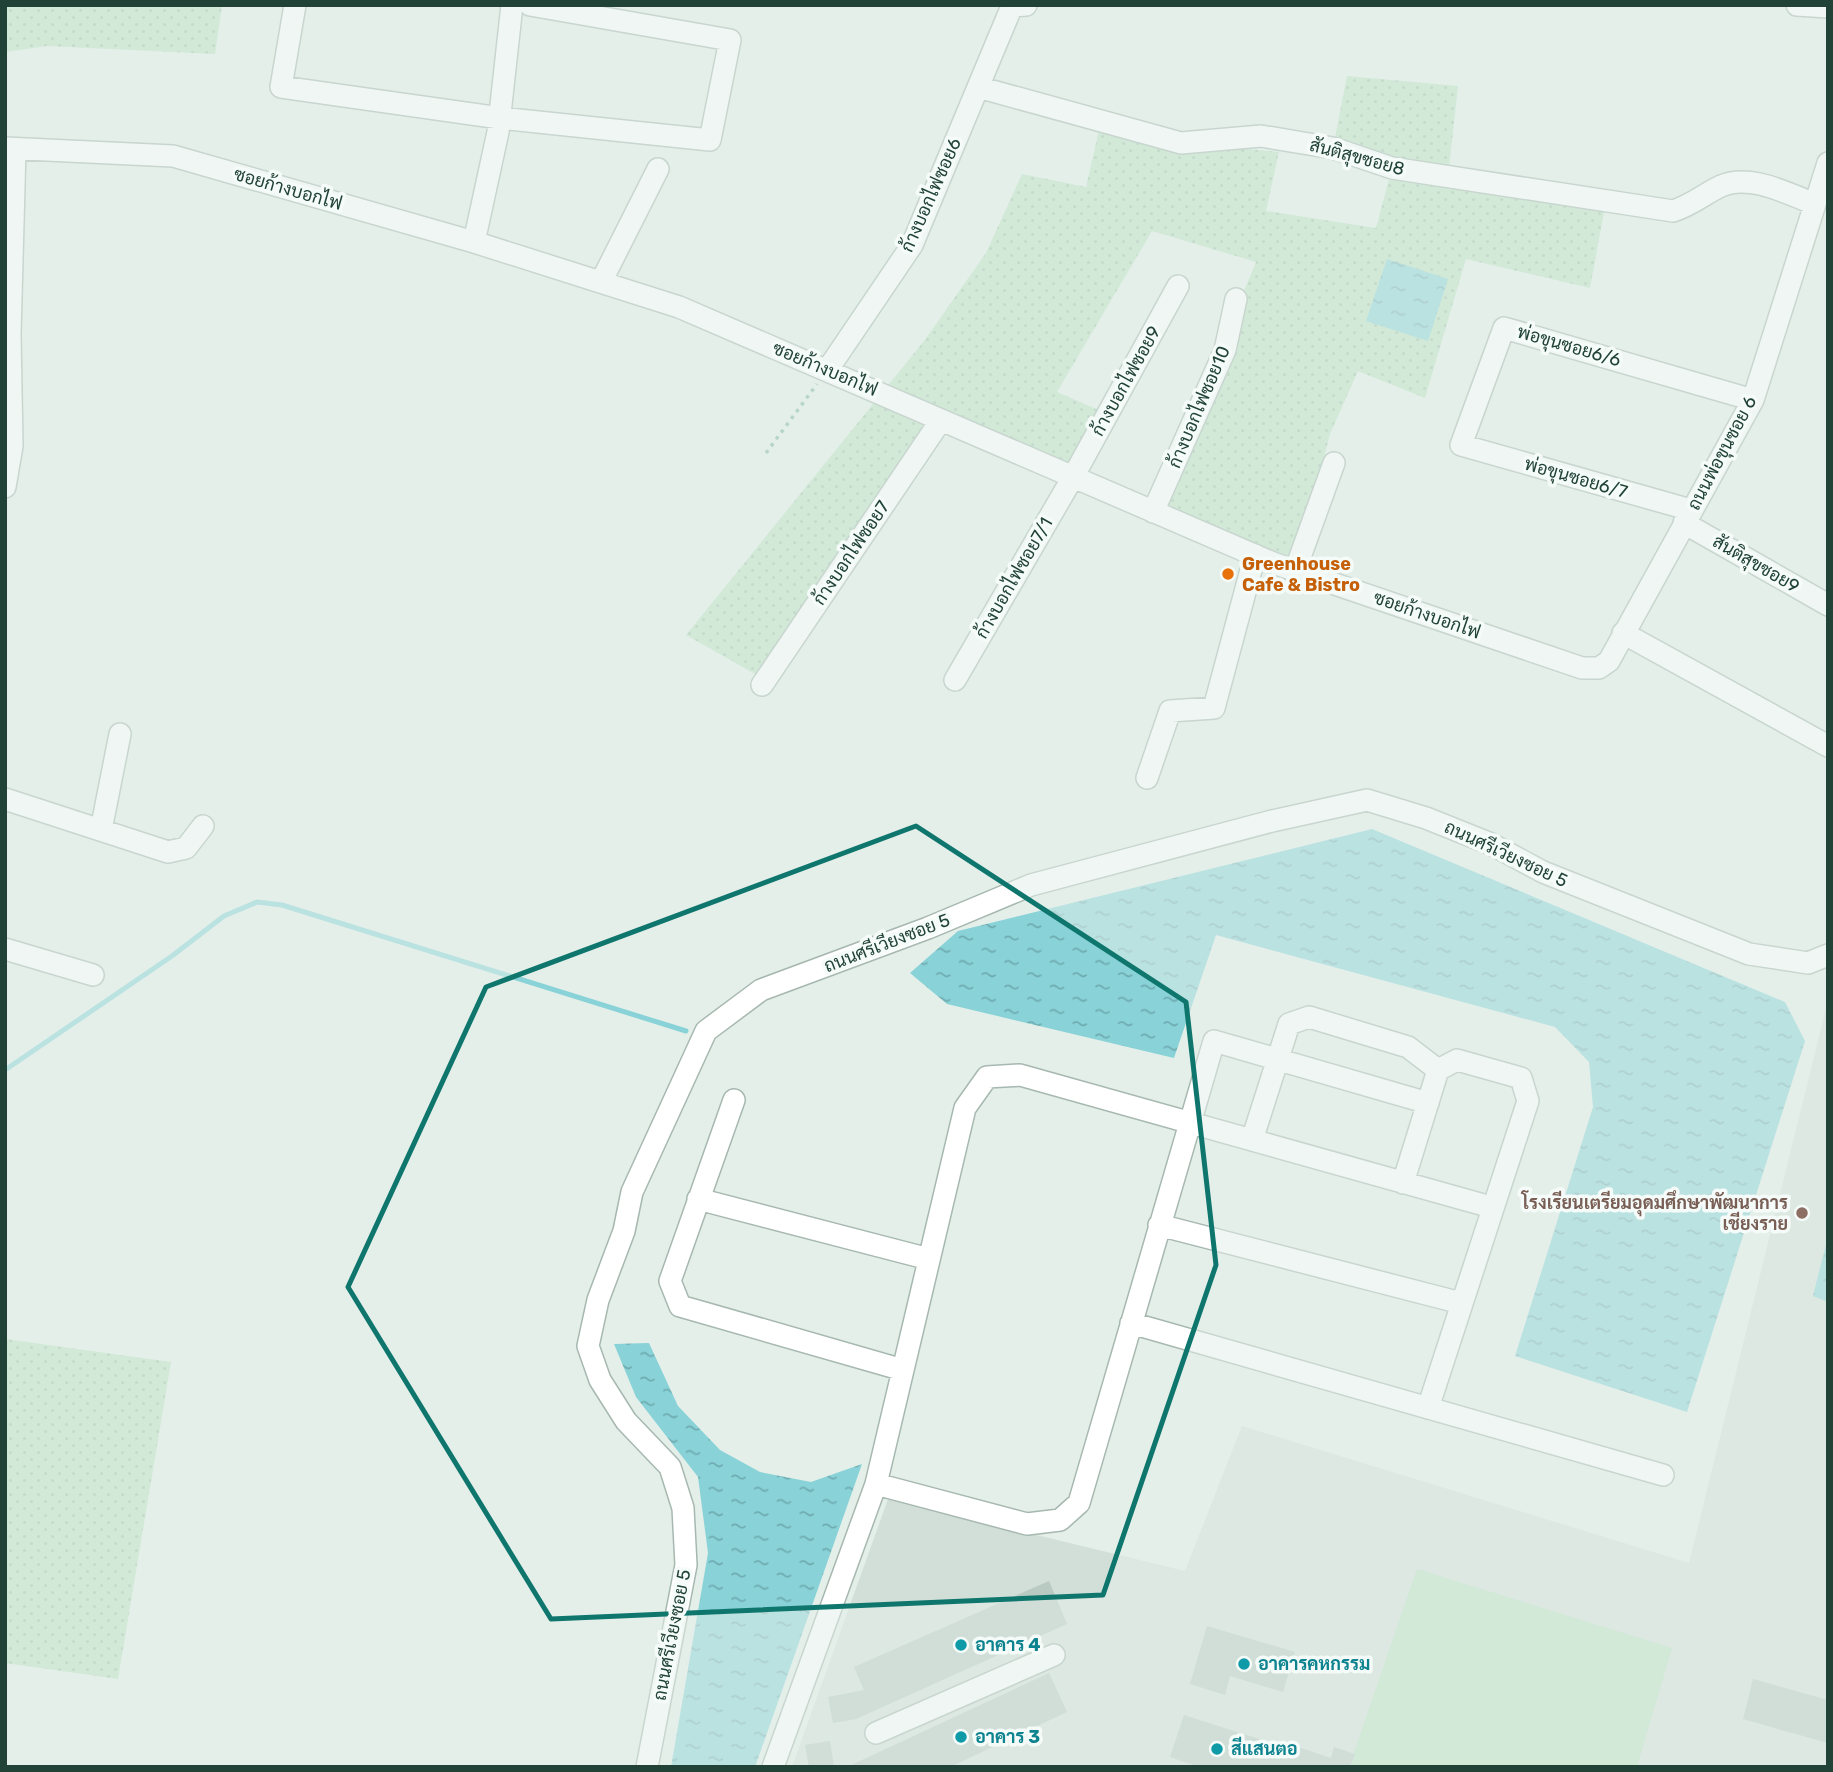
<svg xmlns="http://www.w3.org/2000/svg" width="1833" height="1772" font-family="Rubik,Sarabun,sans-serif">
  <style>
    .built { fill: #d2dfd8 }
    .grass { fill: url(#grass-dots) }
    .park { fill: #bce2c3 }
    .water { fill: url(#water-ripples) }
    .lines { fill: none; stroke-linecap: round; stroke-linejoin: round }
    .stream { stroke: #88d2d8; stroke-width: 5 }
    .building { fill: #b9cac2 }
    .minor-casing { stroke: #a6b8b0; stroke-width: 24 }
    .path { stroke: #82b5a1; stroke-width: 3.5; stroke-dasharray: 3.5 5; stroke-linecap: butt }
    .minor { stroke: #fff; stroke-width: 21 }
    .marked { fill: none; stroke: #0f766e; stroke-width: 5; stroke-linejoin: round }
    .food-dot { fill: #e8710a; stroke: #f5fbf8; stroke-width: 2.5 }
    .education-dot { fill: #8d6e63; stroke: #f5fbf8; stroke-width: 2.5 }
    .culture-dot { fill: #0f9aa8; stroke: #f5fbf8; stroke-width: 2.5 }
    .labels { text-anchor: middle; stroke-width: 7; stroke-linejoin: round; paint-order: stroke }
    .street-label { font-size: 18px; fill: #214337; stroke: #f5fbf8 }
    .food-label { font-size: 18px; font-weight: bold; fill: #c56008; stroke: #f5fbf8; text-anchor: start }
    .education-label { font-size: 18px; font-weight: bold; fill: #785e54; stroke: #f5fbf8; text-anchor: end }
    .culture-label { font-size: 18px; font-weight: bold; fill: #0d838f; stroke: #f5fbf8; text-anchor: start }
  </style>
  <defs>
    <pattern id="grass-dots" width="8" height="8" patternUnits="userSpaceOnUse" patternTransform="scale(1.75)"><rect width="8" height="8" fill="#bce2c3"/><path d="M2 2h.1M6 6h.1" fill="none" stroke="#a1c3a8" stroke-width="1.8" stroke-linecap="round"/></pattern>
    <pattern id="water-ripples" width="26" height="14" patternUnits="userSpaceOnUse" patternTransform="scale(1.75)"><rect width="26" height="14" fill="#88d2d8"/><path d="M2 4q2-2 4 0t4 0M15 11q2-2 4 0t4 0" fill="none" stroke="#6facb0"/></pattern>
  </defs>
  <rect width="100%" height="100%" fill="#e4efe9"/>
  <path class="built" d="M1828,1000v767h-1036l96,-268 297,72 57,-145 447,137z"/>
  <path class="grass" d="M5,5h217l-7,49 -168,-8 -42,6z
    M1347,76l111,10 -10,91 158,24 -16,87 -124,-29 -41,139 -67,-27 -28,63 -35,137 -142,-59 103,-250 -104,-31 -95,161 51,22 -35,63 -132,-57 -175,260 -80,-45 238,-294 62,-88 36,-79 64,13 15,-66 80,22 98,9 -13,59 110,17 16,-60 -59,-20z
    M5,1339l166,23 -53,317 -113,-16z"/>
  <path class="park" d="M1417,1569l255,79 -35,119h-288z"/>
  <path class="water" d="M1387,259l61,20 -20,62 -62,-20z
    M1372,829l413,173 20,39 -118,371 -172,-56 78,-249 -4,-45 -34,-35 -339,-92 -42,123 -227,-54 -37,-31 48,-42z
    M1828,1237v65l-15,-6z
    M649,1343l29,63 42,44 40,22 51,10 51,-18 -107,303h-84l37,-214 -10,-76 -62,-80 -22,-53z"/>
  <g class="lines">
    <path class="stream" d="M5,1070l167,-114 52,-40 33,-14 25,3 404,126"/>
  </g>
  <path class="building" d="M1049,1581l18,43 -211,95 -23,4 -5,-26 36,-7 -10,-23z
    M1207,1626l88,26 -12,40 -53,-16 -5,19 -35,-11z
    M1049,1673l18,39 -117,55h-103z
    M1753,1679l75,21v43l-85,-24z
    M1184,1715l100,32 2,-4 45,15 3,-11 21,7 -5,13h-151l-29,-10z
    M830,1741l4,26h-25l-4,-22z"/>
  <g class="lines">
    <defs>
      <path id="minor" d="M295,5l-14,82 219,31 210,22 20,-100 -200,-35
        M1797,5l31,2
        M978,87l203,56 80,-7 72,12 59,20 281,43c19,-6 31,-17 48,-25 29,-13 67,8 94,18
        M5,148l168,8 301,86 205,65 594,256 309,105h17l10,-7 144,-261 75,-237
        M474,242l24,-110 14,-127
        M601,282l57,-113
        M828,369l84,-124 100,-239 14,-1
        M5,487l7,-41 -2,-112 5,-185
        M1691,510l-230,-65 43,-117 249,72
        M1153,512l72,-162 11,-51
        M1684,523l144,82
        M1295,571l39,-108
        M1623,633l205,113
        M955,680l118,-203 105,-191
        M762,685l179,-265
        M1147,778l23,-67 44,-3 41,-153
        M5,799l163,53 18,-4 17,-22
        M101,830l19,-96
        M5,949l88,26
        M734,1100l-64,181 10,25 223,64
        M1252,1140l37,-116 20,-7 99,30 30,23
        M1403,1183l35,-113 19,-10 64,18 7,23 -100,307
        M698,1199l231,60
        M1159,1225l302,78
        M1131,1323l532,152
        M876,1484l151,40 33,-4 19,-17 135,-462 214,62
        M876,1733l178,-78
        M647,1767l39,-202 -3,-57 -13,-41 -44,-46 -26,-41 -12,-34 10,-46 26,-69 8,-39 74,-161 55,-41 167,-62 103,-43 241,-64 95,-21 59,18 65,26 52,28 206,82 59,9 20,-8
        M773,1767l103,-283 89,-376 22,-31 33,-2 471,132"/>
    </defs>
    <use href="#minor" class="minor-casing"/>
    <path class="path" d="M766,453l51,-69"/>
    <use href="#minor" class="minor"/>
  </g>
  <path d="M0 0H1833V1772H0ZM916,826l270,176 30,263 -113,330 -552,24 -203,-332 138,-300z" fill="#e4efe9" fill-opacity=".55" fill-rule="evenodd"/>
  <path class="marked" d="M916,826l270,176 30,263 -113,330 -552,24 -203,-332 138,-300z"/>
  <circle class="food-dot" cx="1228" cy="574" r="7"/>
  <circle class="education-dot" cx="1802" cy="1213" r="7"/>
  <g class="culture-dot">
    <circle cx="961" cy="1645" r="7"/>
    <circle cx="1244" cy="1664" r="7"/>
    <circle cx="961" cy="1737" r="7"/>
    <circle cx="1217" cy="1749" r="7"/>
  </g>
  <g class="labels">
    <g class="street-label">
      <text transform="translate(1357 157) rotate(15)" y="6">สันติสุขซอย8</text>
      <text transform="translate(288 189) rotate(16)" y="6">ซอยก้างบอกไฟ</text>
      <text transform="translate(931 195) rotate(-66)" y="6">ก้างบอกไฟซอย6</text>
      <text transform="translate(1569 346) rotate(16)" y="6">พ่อขุนซอย6/6</text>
      <text transform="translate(825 369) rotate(23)" y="6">ซอยก้างบอกไฟ</text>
      <text transform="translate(1126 381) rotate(-61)" y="6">ก้างบอกไฟซอย9</text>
      <text transform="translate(1199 407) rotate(-67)" y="6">ก้างบอกไฟซอย10</text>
      <text transform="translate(1722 453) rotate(-62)" y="6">ถนนพ่อขุนซอย 6</text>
      <text transform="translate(1576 478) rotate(16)" y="6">พ่อขุนซอย6/7</text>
      <text transform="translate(851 553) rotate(-56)" y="6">ก้างบอกไฟซอย7</text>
      <text transform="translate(1756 564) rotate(30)" y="6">สันติสุขซอย9</text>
      <text transform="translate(1014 578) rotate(-60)" y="6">ก้างบอกไฟซอย7/1</text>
      <text transform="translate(1427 615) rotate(19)" y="6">ซอยก้างบอกไฟ</text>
      <text transform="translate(1506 854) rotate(25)" y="6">ถนนศรีเวียงซอย 5</text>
      <text transform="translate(887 943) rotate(-21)" y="6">ถนนศรีเวียงซอย 5</text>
      <text transform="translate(672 1635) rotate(-79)" y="6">ถนนศรีเวียงซอย 5</text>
    </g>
    <g class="food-label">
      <text x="1242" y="570">Greenhouse<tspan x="1242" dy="21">Cafe &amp; Bistro</tspan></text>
    </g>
    <g class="education-label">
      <text x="1788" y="1209">โรงเรียนเตรียมอุดมศึกษาพัฒนาการ<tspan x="1788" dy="21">เชียงราย</tspan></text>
    </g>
    <g class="culture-label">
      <text x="975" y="1651">อาคาร 4</text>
      <text x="1258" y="1670">อาคารคหกรรม</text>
      <text x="975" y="1743">อาคาร 3</text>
      <text x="1231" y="1755">สีแสนตอ</text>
    </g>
  </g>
  <rect width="1833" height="1772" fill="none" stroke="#214337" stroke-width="14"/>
</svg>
